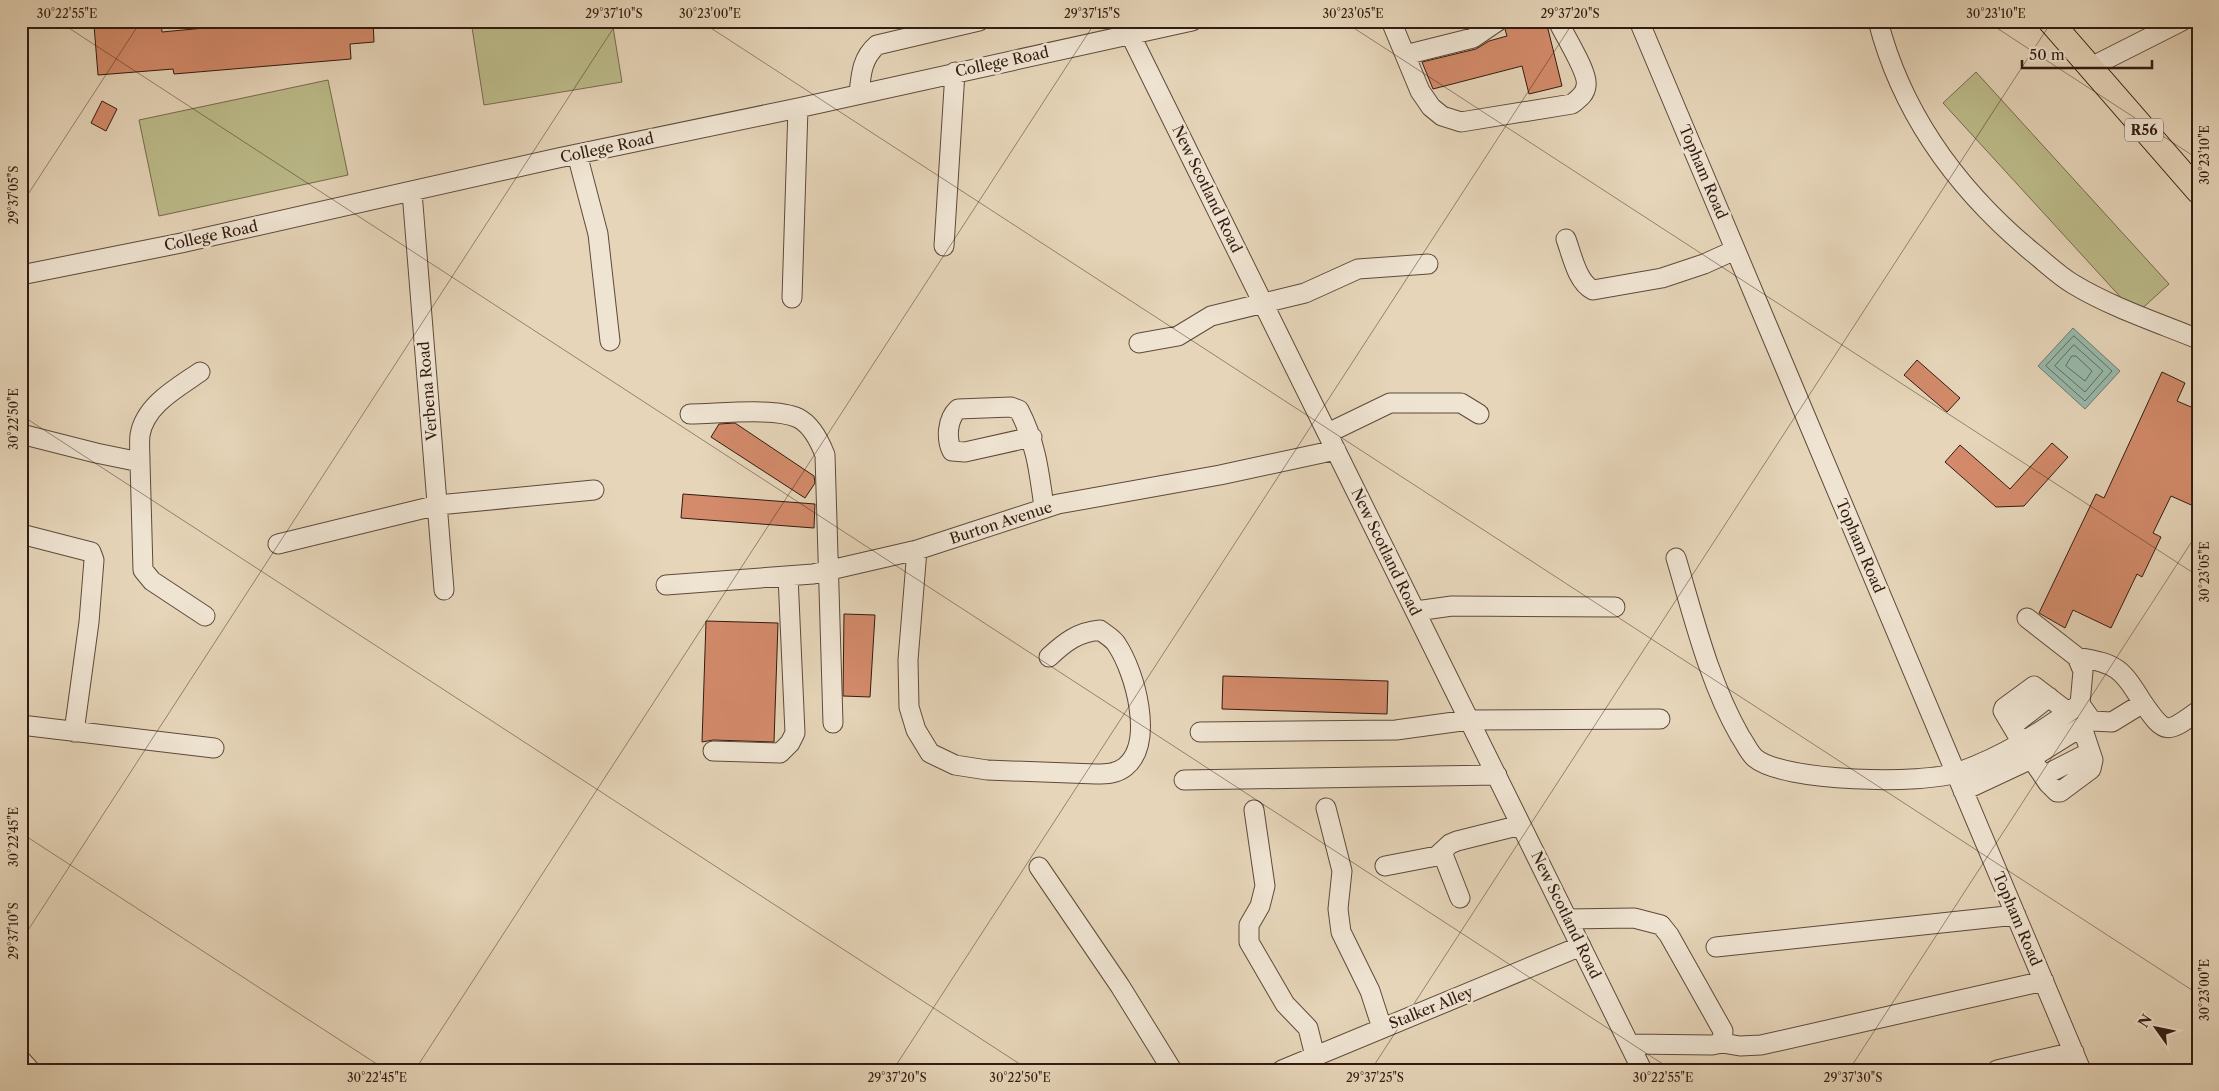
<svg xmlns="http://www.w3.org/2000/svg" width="2219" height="1091" font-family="'Libre Caslon Text',serif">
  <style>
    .green { fill: #bcbb8a; stroke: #776b4d }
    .water { fill: #97b9ab; stroke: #6f7a6d }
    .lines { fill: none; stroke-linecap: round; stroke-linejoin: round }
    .shore { stroke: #646a5e; stroke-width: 1 }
    .building { fill: #d48b6b; stroke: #321b10 }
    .minor-casing { stroke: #5f4a3a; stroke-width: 21 }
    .major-casing { stroke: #321b10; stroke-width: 26 }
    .minor { stroke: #efe4d2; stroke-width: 19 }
    .major { stroke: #e6d5b9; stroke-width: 24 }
    .ticks { fill: none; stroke: #321b10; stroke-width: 1; stroke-opacity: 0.45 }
    .labels { text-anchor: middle; stroke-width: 5; stroke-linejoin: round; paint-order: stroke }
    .shield { fill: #efe4d2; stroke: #6b574a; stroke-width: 1 }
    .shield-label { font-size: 14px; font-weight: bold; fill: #321b10 }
    .street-label { font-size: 15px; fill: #321b10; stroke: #efe4d2 }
    .neatline { fill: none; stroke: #321b10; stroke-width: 2 }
    .ticks-label { font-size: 12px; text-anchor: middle; fill: #321b10 }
  </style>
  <rect width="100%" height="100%" fill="#e6d5b9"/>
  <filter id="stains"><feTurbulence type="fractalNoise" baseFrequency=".004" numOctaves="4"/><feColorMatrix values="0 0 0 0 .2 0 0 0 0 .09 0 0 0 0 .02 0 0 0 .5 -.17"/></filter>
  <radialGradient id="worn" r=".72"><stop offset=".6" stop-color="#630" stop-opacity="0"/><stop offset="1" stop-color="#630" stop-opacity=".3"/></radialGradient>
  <path class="green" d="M471,21h141l10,61 -138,23z
    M1976,72l193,212 -33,30 -193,-211z
    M328,80l20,95 -189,41 -20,-96z"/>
  <path class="water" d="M2073,328l47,43 -35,38 -47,-43z"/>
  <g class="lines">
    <path class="shore" d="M2074,336l38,35 -27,30 -39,-35z
      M2074,345l29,26 -18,21 -30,-26z
      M2072,356h4l16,15 -7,10 -19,-15z"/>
  </g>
  <path class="building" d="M139,21h22l1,11 53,-5v-6h97l1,3 60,-3 1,21 -24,2 1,15 -177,15 -1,-5 -75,6 -4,-50z
    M1527,21h19l16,65 -33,8 -7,-28 -89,23 -11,-27 54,-13 13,-8 18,-5 -2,-7 3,-3z
    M102,101l15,8 -11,22 -15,-8z
    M1917,360l43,38 -13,14 -43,-37z
    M2162,372l23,11 -8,18 21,9v98l-27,-12 -18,37 8,4 -19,40 -5,-3 -26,54 -38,-18 -8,18 -26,-15 57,-119 8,4z
    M735,423l79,53 1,7 -10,15 -94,-61 8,-13z
    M2052,443l16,14 -44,49 -28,1 -51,-45 15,-17 50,44z
    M683,494l132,10 -1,24 -133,-10z
    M844,614l31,1 -5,82 -27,-1z
    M706,621l72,2 -4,119 -61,-2 -11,2z
    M1223,676l165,5 -1,33 -165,-5z"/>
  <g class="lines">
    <defs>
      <path id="minor" d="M1391,21l29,70 11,16 11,9 19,6 111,-18c6,-5 13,-9 14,-18 3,-13 -22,-51 -28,-65
        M1639,21l442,1049
        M1878,21c24,93 80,169 153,230 14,11 27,24 42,33 38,23 83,38 125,55
        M1130,34l512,1036
        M1405,55l68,-17 25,-17
        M2089,68l93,-47
        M859,94c2,-20 3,-36 18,-49l102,-24
        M577,154l21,80 12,107
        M412,192l32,398
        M1566,239c6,16 11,43 27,51l69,-12 42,-14 31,-14
        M944,246l11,-174
        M21,275l160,-32 377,-85 240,-50 394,-87
        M792,298l6,-190
        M1139,343l39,-7 33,-20 94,-23 53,-24 70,-5
        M690,414c27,0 85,-7 108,4 14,7 22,24 27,37l8,268
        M1328,433l62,-30h71l18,11
        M21,434l75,19 44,9 3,108 9,11 53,35
        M1032,437l-67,15 -13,-1c-6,-12 -5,-32 6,-42l53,-2 8,3c17,33 20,61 25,97
        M140,462c0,-9 -1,-19 0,-27 5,-30 37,-47 60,-63
        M21,534l70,18 3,8 -5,62 -15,110
        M278,544l160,-39 156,-15
        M917,550l-9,110 1,47 7,23 14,23 25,12 32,5 109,4c10,0 20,0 29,-7 30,-24 10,-95 -8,-122 -3,-6 -11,-10 -17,-15 -22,2 -35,12 -51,27
        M1676,558c18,60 33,124 64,178 5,7 9,17 15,22 28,24 169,27 204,14 45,-16 82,-40 121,-68
        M666,585l147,-11 104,-24 141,-46 162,-29 116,-25
        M1416,611l36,-5 163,1
        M2027,618l50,39 6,14 -3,33 12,17 20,1 31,-19c22,32 24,31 55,8
        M2077,657c41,7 44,11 66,46
        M2068,712l-34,-26 -30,22 -1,3 28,47 17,25 9,9h3l31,-23 2,-9 -11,-33
        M21,725l193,23
        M2012,726l37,-29
        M1200,732l196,-2 73,-10 191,-1
        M713,751l67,2 10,-10 5,-10 -7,-157
        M2043,776l47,-24
        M1184,780l313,-5
        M1963,791l62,-29 66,-41
        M1326,808l16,63 -4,38 3,23 29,59 12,37
        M1254,810l11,76 -5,20 -11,19v17l36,62 23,24 7,28
        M1442,852l18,46
        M1385,866l52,-10 13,-12 7,-3 64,-16
        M1039,867l81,119 52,84
        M1567,919l67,-1 27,7 8,10 54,96 -1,12 -10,2 -82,-1
        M1716,947l300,-32
        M1722,1043l18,3 21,-1 283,-64
        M21,1060l9,10
        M1282,1070l299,-124
        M1997,1070l77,-18"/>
      <path id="major" d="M2050,21l148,170"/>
    </defs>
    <use href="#minor" class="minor-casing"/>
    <use href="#major" class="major-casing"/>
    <use href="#minor" class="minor"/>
    <use href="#major" class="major"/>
  </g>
  <path class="ticks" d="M58,21l1614,1049M700,21l1498,973M1343,21l855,555M1986,21l212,138M21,205l120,-184M21,415l1008,655M21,833l365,237M21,941l597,-920M415,1070l681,-1049M893,1070l681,-1049M1371,1070l681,-1049M1849,1070l349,-538"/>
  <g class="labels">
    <rect class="shield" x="2125" y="118.5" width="38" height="23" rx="4"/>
    <g class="shield-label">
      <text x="2144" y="135">R56</text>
    </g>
    <g class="street-label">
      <text transform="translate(1002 62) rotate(-12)" y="5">College Road</text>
      <text transform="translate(607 148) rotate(-12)" y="5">College Road</text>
      <text transform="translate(1703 172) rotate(67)" y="5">Topham Road</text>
      <text transform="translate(1207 189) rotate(64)" y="5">New Scotland Road</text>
      <text transform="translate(211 236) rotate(-12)" y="5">College Road</text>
      <text transform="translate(428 391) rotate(-95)" y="5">Verbena Road</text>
      <text transform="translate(1001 523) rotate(-18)" y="5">Burton Avenue</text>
      <text transform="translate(1860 546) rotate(67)" y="5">Topham Road</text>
      <text transform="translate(1386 552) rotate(64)" y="5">New Scotland Road</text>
      <text transform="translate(1566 915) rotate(64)" y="5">New Scotland Road</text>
      <text transform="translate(2017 919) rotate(67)" y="5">Topham Road</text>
      <text transform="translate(1431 1008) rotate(-22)" y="5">Stalker Alley</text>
    </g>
  </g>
  <rect width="2219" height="1091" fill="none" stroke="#e6d5b9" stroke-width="55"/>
  <g transform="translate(2156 1028) rotate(303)" stroke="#efe4d2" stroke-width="4" paint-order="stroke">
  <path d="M0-4L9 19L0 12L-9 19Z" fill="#321b10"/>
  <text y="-8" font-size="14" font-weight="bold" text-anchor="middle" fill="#321b10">N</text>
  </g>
  <path d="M2022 60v8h130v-8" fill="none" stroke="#321b10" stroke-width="2.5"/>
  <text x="2029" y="60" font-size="15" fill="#321b10" stroke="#efe4d2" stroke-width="4" paint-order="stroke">50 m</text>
  <rect x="28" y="28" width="2164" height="1036" class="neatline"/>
  <g class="ticks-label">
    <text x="67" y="18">30°22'55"E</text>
    <text x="614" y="18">29°37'10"S</text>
    <text x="710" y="18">30°23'00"E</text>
    <text x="1092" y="18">29°37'15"S</text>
    <text x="1353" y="18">30°23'05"E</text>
    <text x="1570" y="18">29°37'20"S</text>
    <text x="1996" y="18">30°23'10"E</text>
    <text transform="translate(2205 155) rotate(-90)" y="4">30°23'10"E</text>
    <text transform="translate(14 195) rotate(-90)" y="4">29°37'05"S</text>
    <text transform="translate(14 419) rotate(-90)" y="4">30°22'50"E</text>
    <text transform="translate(2205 572) rotate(-90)" y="4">30°23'05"E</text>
    <text transform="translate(14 837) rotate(-90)" y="4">30°22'45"E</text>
    <text transform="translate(14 931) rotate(-90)" y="4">29°37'10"S</text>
    <text transform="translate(2205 990) rotate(-90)" y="4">30°23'00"E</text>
    <text x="377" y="1082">30°22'45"E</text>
    <text x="897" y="1082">29°37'20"S</text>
    <text x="1020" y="1082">30°22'50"E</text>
    <text x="1375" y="1082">29°37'25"S</text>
    <text x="1663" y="1082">30°22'55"E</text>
    <text x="1853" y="1082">29°37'30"S</text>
  </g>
  <rect width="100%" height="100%" filter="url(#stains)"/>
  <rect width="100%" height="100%" fill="url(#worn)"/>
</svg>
